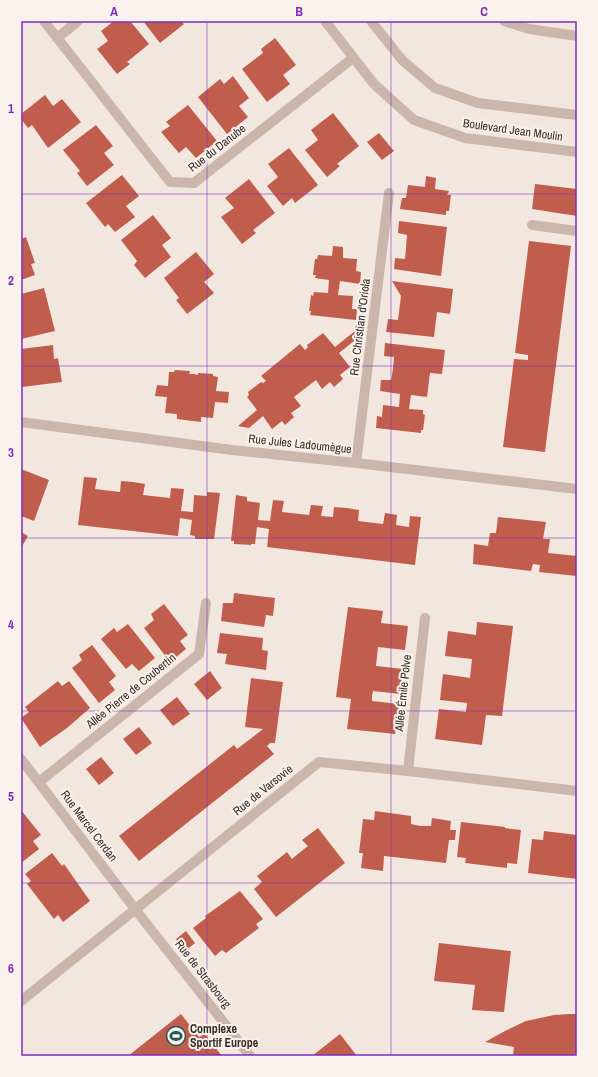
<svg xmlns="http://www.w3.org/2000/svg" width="598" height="1077" font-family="'Archivo Narrow',sans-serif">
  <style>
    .building { fill: #c15d4d }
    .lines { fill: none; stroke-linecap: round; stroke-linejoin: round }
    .lane { stroke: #cab6ab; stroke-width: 10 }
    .street { stroke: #cab6ab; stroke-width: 10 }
    .grid { fill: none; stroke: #7b2cbf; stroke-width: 1; stroke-opacity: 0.55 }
    .labels { text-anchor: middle; stroke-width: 4; stroke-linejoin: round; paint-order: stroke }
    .street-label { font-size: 12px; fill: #382d2a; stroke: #f9f1eb }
    .poi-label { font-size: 12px; font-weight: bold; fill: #382d2a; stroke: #f9f1eb; text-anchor: start }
    .neatline { fill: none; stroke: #7b2cbf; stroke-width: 1.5 }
    .grid-label { font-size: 13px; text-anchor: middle; font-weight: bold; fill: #7b2cbf }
  </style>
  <rect width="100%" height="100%" fill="#f2e7df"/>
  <path class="building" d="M114,21h16l19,23 -22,18 3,2 -13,10 -20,-25 11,-8 -7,-10z
    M143,21h38l3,3 -24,19z
    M275,38l21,27 -13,10 7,9 -23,18 -25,-33 21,-16 -2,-4z
    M233,76l16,22 -10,8 9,11 -21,17 -29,-37 22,-18 4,5z
    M45,95l8,11 9,-7 19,23 -33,26 -16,-23 -4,3 -7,-9v-5z
    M188,105l29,36 -21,17 -10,-11 -7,6 -18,-21 9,-6 -4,-4z
    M333,113l26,33 -22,18 3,2 -13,11 -22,-27 13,-10 -7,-10z
    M96,125l17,21 -9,7 10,12 -27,21 -10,-13 3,-2 -17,-21z
    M379,133l15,18 -12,9 -15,-18z
    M289,148l29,37 -23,18 -3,-5 -9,8 -16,-20 11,-9 -10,-13z
    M122,175l17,21 -13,10 9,11 -20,15 -7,-8 -3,3 -19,-24z
    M426,176l10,2 -1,11 14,2 -2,4h4l-2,16h-3v4l-46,-6 2,-11h4l2,-13 17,2z
    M249,179l26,34 -22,17 3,3 -14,11 -21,-27 13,-9 -9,-10z
    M535,184l42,5v27l-45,-7z
    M153,215l18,23 -9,7 9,12 -26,21 -11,-13 3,-4 -16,-21z
    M399,221l48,6 -6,49 -47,-7 1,-11 10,1 1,-11 1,-13 -9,-2z
    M26,237l9,26 -4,1 4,11 -14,5v-41z
    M529,241l42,5 -26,206 -42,-5 11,-88 14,1v-5l-13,-2z
    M333,246l10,1v11l14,1 -1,12 5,1 -1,12 -20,-3 -2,14 15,1 -1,13h5l-1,11 -46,-5 1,-4h-2l2,-16 2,1 1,-4 14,1 1,-13 -14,-2 1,-3h-3l2,-16h2l1,-4 14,1z
    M196,252l18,22 -10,8 10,11 -27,21 -11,-14 3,-2 -15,-20z
    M392,281l61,8 -3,25 -13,-2 -3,25 -48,-5 2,-13 10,1 3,-24z
    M44,288l11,43 -34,8v-45z
    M355,331l-1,10 -15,12 11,14 -10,8 3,4 -9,8 -4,-5 -8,7 -6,-9 -22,17 7,9 -10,7 3,4 -9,8 -3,-4 -10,8 -9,-13 -14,12 -11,-2 19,-16 -10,-13 2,-2 -1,-3 13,-10 2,1 3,-2 -5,-5 39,-32 5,6 3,-3 -1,-2 16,-12 12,14z
    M385,343l60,7 -3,24 -12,-1 -3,24 -16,-2 -2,14 14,1v4l2,1 -2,15h-2v3l-45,-5 1,-12 5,1 1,-12 16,2 1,-13 -20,-3 1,-11h10l2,-11 1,-12 -10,-1z
    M53,345l1,14 4,-1 4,24 -40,5 -1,-38z
    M175,370l15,1 -1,3h5l4,1v-2l15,1v2l5,1 -2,14 13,1 -1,11 -13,-1 -2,16 -12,-1v5l-24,-3v-5l-12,-1 2,-16 -12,-1 2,-11 11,1 1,-14h5z
    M21,469l28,11 -15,41 -13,-5z
    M84,477l13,1 -2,11 25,3 1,-11 12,1 12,2 -2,11 27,3 1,-10 13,1 -3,22 12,1 1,-17 13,1v-4l13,1 -6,46h-19v-3l-5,-1 2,-15 -12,-2 -2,18 -100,-11z
    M236,495l11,2v4l13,2 -2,17 12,1 3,-21 11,1 -2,11 27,3 2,-10 12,1 -2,10 12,1 1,-10 13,1 12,2 -1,11 25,3 2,-11 12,2 -1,10 13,2 1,-11 11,1 -6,48 -148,-18 2,-18 -12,-2 -2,17h-4v1l-17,-1v-3h-3z
    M498,517l48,5 -3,17h7l-2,14 29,3v20l-38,-4 1,-7 -7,-1 -2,7 -58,-7 1,-20 14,2 2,-13h6z
    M21,532l7,4 -7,12z
    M234,593l41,5 -2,18 -7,-1 -2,12 -43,-6 2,-18h10z
    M164,604l24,31 -8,6 6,8 -16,13 -26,-34 10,-8 -3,-6z
    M348,607l35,4 -2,12 27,3 -3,24 -27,-3 -2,19 27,3 -3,25 -27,-3 -1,5v5l27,3 -4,30 -48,-5 4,-30 -15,-2z
    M477,622l36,4 -11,90 -16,-1 -4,30 -47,-6 4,-30 27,3 1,-9 -27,-3 3,-26 27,4 2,-19 -27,-3 3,-25 28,4z
    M128,624l27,34 -16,13 -7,-7 -6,5 -25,-30 13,-11 3,4z
    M220,633l43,5 -1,12 6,1 -2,19 -41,-6 2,-10 -10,-1z
    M92,645l24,31 -7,6 6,8 -16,13 -27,-35 10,-8 -3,-5z
    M210,671l12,17 -15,12 -13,-16z
    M251,678l32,4 -8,61h-5l-3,3 7,8 -135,107 -20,-25 115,-91 3,4 26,-20 -18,-2z
    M58,681l4,5 7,-5 21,27 -23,20 -27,19 -19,-29 8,-6 -4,-5z
    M177,697l13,17 -17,12 -13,-16z
    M139,727l13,16 -16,12 -13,-16z
    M101,757l13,16 -15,12 -13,-16z
    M21,810l20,25 -8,6 6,8 -18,14z
    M375,811l36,5v8l9,2h11l1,-8 19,3 -1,9h6l-1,10h-6l-3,23 -62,-7 -1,15 -22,-3 2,-15h-4l4,-34 11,1z
    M461,822l44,5v1l16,2 -4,34 -10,-1v5l-42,-5 1,-5 -9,-1z
    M318,828l27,35 -69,54 -22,-28 8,-7 -5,-6 30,-24 5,7 7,-6 9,-7 -6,-6z
    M544,831l33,4v44l-49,-6 4,-34 11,1z
    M52,853l10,13 2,-2 26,37 -27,21 -5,-7 -4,4 -27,-35 4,-3 -6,-7z
    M240,891l23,28 -7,5 3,4 -33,25 -4,-3 -7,6 -22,-28 13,-10 -1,-2z
    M186,931l9,12 -10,8 -9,-12z
    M439,943l72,8 -7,61 -32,-2 3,-25 -41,-4z
    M181,1014l18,23 6,-3 17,22h-94z
    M569,1014h8v42l-64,-1 1,-8 -29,-5 20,-11 21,-10 28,-6z
    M340,1034l17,22h-45z"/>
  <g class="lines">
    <path class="lane" d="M504,21l25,8 48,7
      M532,225l45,6"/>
    <path class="street" d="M44,21l126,161 24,1 159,-125
      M325,21l49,63 40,36 51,18 112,14
      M371,21l31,39 33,28 43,15 99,12
      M57,38l21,-17
      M21,422l211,28 124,13 221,26
      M356,463l33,-270
      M21,759l114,150 115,147
      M408,771l17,-153
      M39,782l160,-128 7,-51
      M21,1001l298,-239 89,9 169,20"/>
  </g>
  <path class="grid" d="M207,21v1035M391,21v1035M21,194h556M21,366h556M21,538h556M21,711h556M21,883h556"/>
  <defs>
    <symbol id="stadium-ring" viewBox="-11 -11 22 22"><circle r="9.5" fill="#f9f1eb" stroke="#215856" stroke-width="1.5"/><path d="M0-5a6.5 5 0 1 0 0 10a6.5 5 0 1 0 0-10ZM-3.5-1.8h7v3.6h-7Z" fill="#215856"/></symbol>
  </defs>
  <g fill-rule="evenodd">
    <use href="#stadium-ring" x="165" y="1025" width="22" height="22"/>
  </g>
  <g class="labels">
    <g class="street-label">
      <text transform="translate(513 130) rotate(8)" y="4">Boulevard Jean Moulin</text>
      <text transform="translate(217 148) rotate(-38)" y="4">Rue du Danube</text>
      <text transform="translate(360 327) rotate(-83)" y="4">Rue Christian d'Oriola</text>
      <text transform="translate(300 444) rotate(6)" y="4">Rue Jules Ladoumègue</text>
      <text transform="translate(131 691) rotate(-39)" y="4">Allée Pierre de Coubertin</text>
      <text transform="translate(403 693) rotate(-84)" y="4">Allée Émile Polve</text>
      <text transform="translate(263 790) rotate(-39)" y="4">Rue de Varsovie</text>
      <text transform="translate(89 826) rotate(53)" y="4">Rue Marcel Cerdan</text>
      <text transform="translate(203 974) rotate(52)" y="4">Rue de Strasbourg</text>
    </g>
    <g class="poi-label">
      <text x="190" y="1033">Complexe<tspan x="190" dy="14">Sportif Europe</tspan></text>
    </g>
  </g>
  <rect width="598" height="1077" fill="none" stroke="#f9f1eb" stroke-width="44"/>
  <rect x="22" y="22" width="554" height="1033" class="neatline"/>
  <g class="grid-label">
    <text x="114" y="16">A</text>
    <text x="299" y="16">B</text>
    <text x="484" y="16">C</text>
    <text x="11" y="113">1</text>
    <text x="11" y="285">2</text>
    <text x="11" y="457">3</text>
    <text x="11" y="629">4</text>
    <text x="11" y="801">5</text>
    <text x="11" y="973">6</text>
  </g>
</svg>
